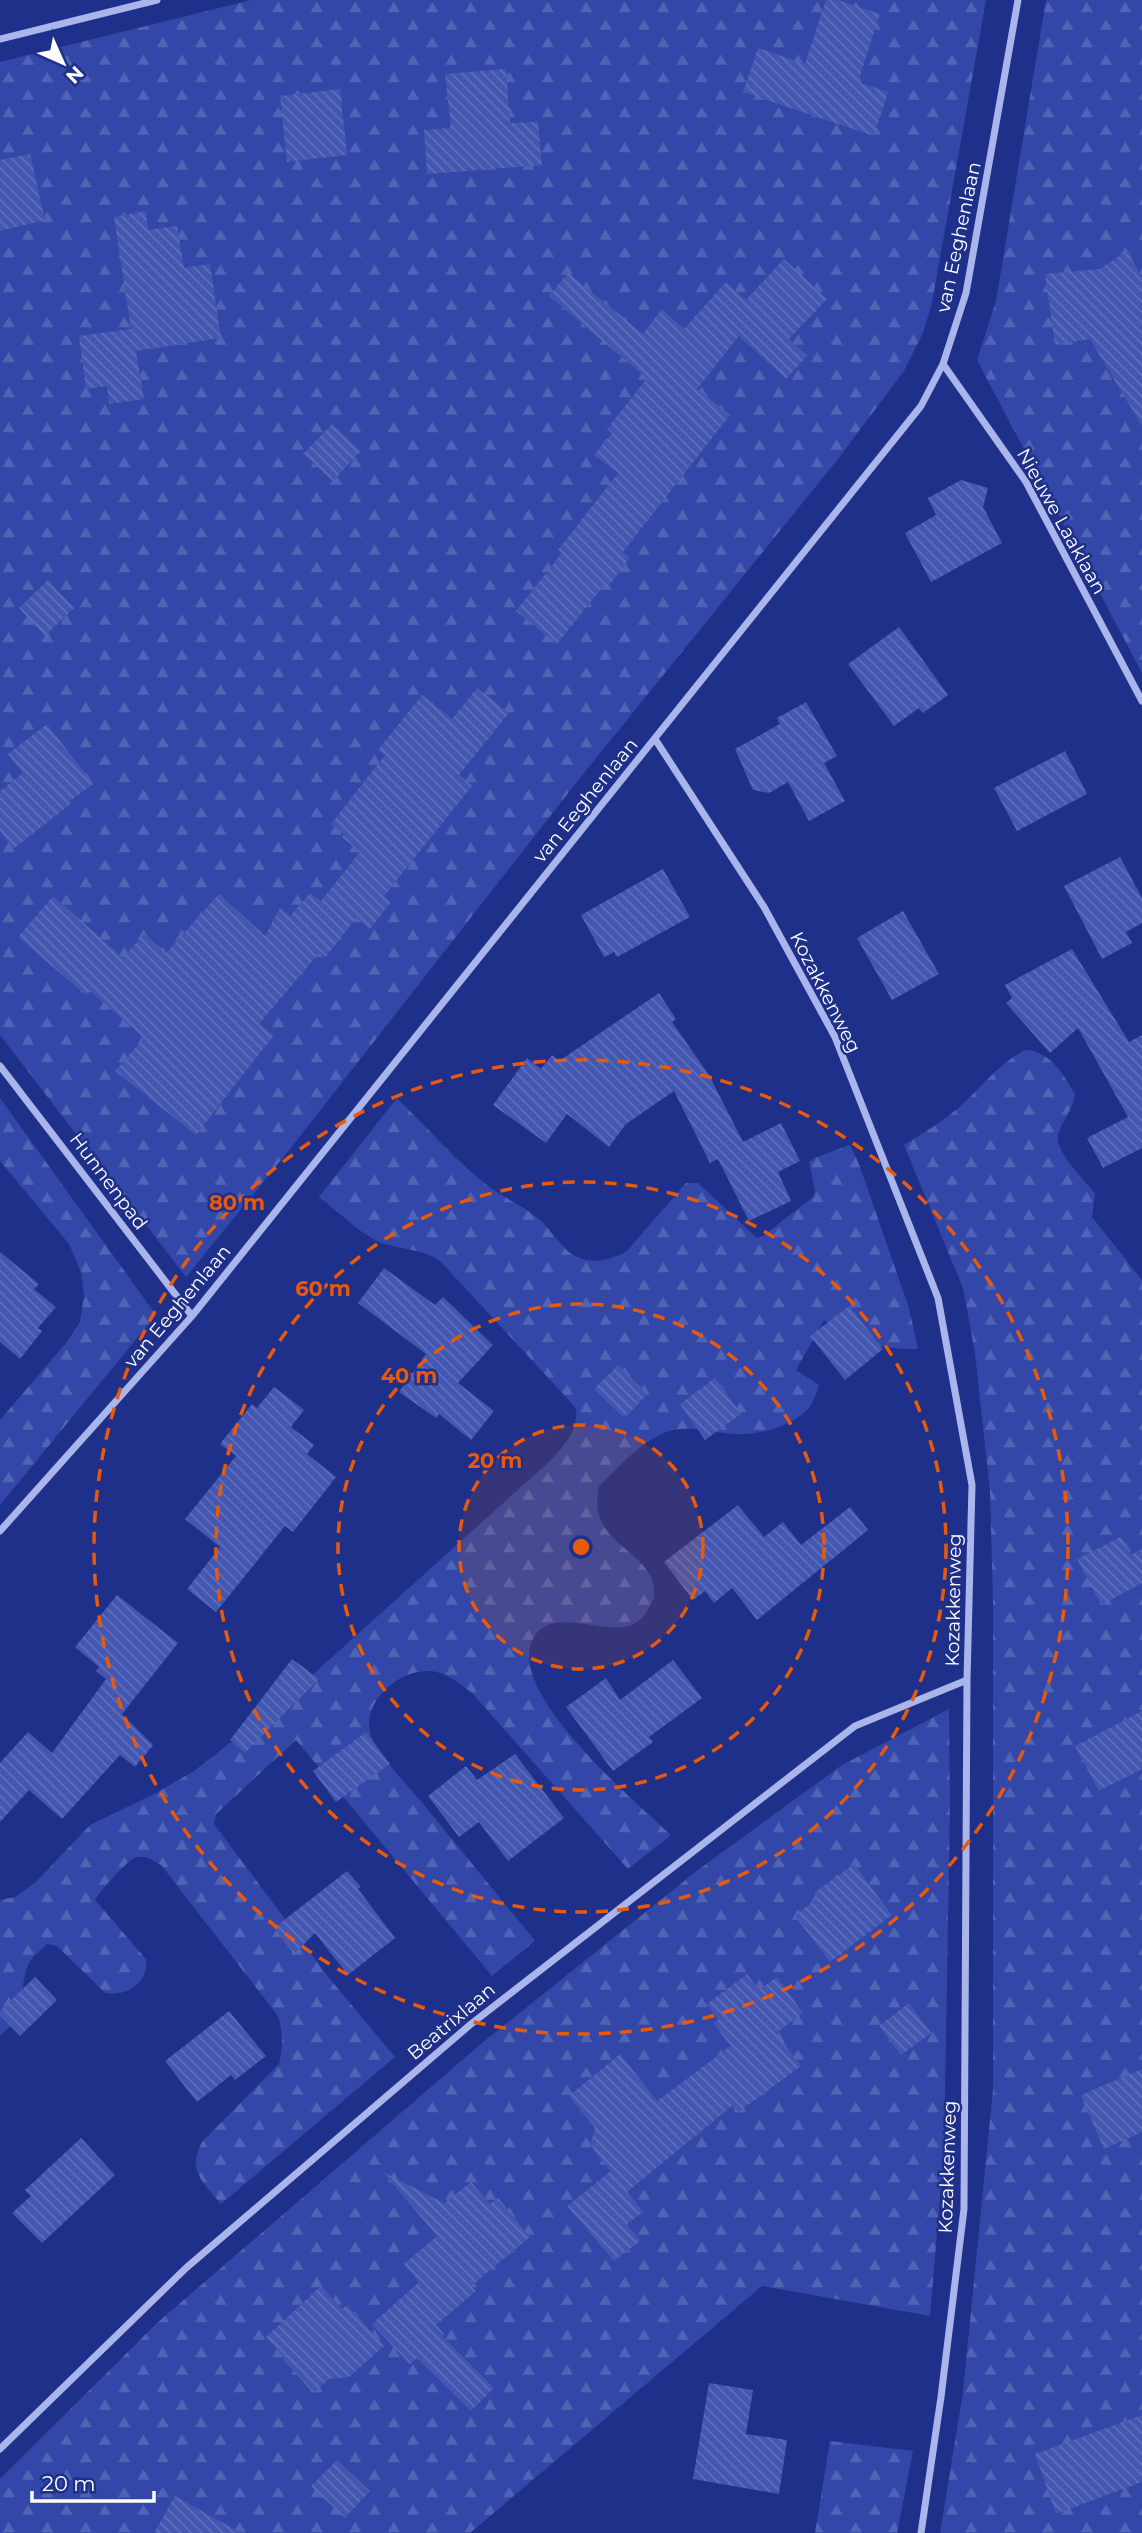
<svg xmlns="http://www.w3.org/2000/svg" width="1142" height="2533" font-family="Montserrat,sans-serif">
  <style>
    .forest { fill: url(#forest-firs) }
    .building { fill: url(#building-back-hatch) }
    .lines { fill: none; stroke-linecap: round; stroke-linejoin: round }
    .street { stroke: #a9b5eb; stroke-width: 7 }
    .ring { fill: none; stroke: #e8590c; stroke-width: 3.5; stroke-dasharray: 12 9 }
    .labels { text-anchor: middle; stroke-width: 5; stroke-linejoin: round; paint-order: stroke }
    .street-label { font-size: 19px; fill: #fff; stroke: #1e3089 }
    .centre { fill: #e8590c; stroke: #1e3089; stroke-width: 3.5 }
    .ring-label { font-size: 21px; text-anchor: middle; font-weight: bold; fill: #e8590c; stroke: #1e3089; stroke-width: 5; stroke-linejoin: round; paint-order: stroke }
  </style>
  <defs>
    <pattern id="forest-firs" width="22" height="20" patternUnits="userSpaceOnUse" patternTransform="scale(1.75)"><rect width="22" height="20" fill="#3247a7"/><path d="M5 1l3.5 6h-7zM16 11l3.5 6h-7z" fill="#5163b4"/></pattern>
    <pattern id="building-back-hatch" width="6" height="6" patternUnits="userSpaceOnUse" patternTransform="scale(1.75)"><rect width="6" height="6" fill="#4356b0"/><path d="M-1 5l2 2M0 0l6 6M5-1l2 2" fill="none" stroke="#5f6fbc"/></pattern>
  </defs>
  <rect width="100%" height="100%" fill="#1e3089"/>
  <path class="forest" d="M251,0h735l-54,303 -9,30 -19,38 -66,88 -258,319 -290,371 -104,128 -186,-242v-973z
    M1046,0h96v673l-165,-313 19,-59z
    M1025,1050c25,1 38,24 50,44 -2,16 -13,26 -17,41 -4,16 27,45 37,59l-3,23 50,63v1253h-202l23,-141 30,-303v-489l-3,-109 -15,-138 -12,-65 -59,-143c21,-13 41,-25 59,-41 20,-19 37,-41 62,-54z
    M0,1098l156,217 -156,190v-85l66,-77 14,-21 4,-26 -3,-24 -12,-28 -69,-83z
    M397,1098c31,30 59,64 94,90 16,12 35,19 50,33 13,12 22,31 39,37 16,6 31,1 46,-6l60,-69h12l59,55 6,-2 50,-39 2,-6 -6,-29 5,-4 36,-13 9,19 50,144 9,41c-45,0 -56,-7 -94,-29l-28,50 23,15c-2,7 -5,14 -8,20 -13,19 -48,29 -69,29 -25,1 -51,-11 -76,-2 -27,11 -47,35 -67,54 -15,62 60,63 55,111 -1,5 -5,10 -7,14 -23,43 -98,-18 -116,33 -19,54 105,158 140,191l-43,34 -156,-176c-12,-9 -26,-21 -42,-22 -32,-2 -70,32 -59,65 6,17 36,49 49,64 38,47 77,94 115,141l-43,35 -196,-236 -80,74 -2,10 116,155 65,78 -174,147c-18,-22 -34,-33 -19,-62l77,-78c4,-17 4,-32 -1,-48l-117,-151c-8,-5 -17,-11 -27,-7 -8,4 -35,34 -39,42l51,59c3,24 -19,38 -41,34l-48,-47 -10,-2c-6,6 -16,13 -19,21 -12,32 4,44 -28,71v-136l15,-3 20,-14 55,-58 66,-32 38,-22 85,-66 272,-245c14,-16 27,-28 25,-52l-135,-146c-17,-14 -44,-12 -64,-21 -20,-10 -39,-30 -58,-44z
    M949,1709l1,96 -6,345 -14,166 -168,-30 -292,247h-470v-54l157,-156 325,-280 216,-173 144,-105z
    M830,2441l83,10 -16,82h-82z"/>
  <path class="building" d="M826,0h12l42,14 -22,68 30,10 -14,44 -131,-44 15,-44 47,16z
    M506,69l4,54 28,-1 4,43 -115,9 -3,-44 27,-2 -6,-54z
    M340,89l7,66 -60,7 -7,-66z
    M30,154l15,66 -45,11v-71z
    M146,211l2,19 29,-4 7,42 26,-4 11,74 -85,13 8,48 -35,5 -2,-18 -21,3 -7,-53 52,-7 -17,-112z
    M1127,251l15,26v149l-52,-87 -35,6 -10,-71 55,-5z
    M784,259l43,40 -38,40 18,17 -21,23 -47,-43 -42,53 33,26 -107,137 7,6 -23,30 -3,-3 -47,59 -41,-33 46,-58 -4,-3 60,-77 -24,-18 18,-22 -5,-4 40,-51 -98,-82 19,-23 75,61 19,-25 22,20 42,-47 20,18z
    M332,424l29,27 -28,30 -30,-27z
    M961,480l27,8 -5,19 19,36 -71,39 -26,-49 31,-18 -8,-17z
    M48,580l26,28 -29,28 -26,-28z
    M899,627l49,68 -25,18 -4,-5 -25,18 -46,-62z
    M477,688l32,25 -50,62 13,11 -88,110 7,6 -21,27 -14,-11 -30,39 -6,-5 -61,72 15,11 -78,100 -81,-64 29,-33 -54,-47 -4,4 -68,-58 35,-41 70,62 21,-24 22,19 53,-59 46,42 15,-28 10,8 20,-23 11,8 39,-49 -18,-15 2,-3 -13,-10 54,-69 -7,-5 44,-55 30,24z
    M806,702l31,54 -13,7 21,38 -36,20 -21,-39 -19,11 -16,-3 -18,-41 45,-25 -3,-6z
    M47,724l46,60 -23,17 2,2 -59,46 -13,-18v-40l23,-18 -15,-19z
    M1065,751l22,43 -70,37 -23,-43z
    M1120,857l22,41v25l-16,9 6,11 -30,16 -38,-73z
    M663,869l27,48 -73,40 -3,-5 -10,5 -23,-42z
    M903,911l36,63 -47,26 -35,-62z
    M1072,949l57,93 13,-7v113l-39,20 -16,-30 41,-21 -50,-89 -28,25 -44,-50 6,-5 -7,-13z
    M659,993l17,26 -4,3 37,53 34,67 38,-19 19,38 -22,11 13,29 -42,20 -31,-62 -8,4 -36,-72 -48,33 -17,23 -42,-33 -21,29 -53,-38 34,-47 14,11 11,-14 7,6z
    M0,1252l39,32 -5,5 22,18 -18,21 4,3 -22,28 -20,-17z
    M384,1268l51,37 8,-8 50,48 -35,38 36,28 -23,29 -32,-26 -3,4 -37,-26 27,-38 -68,-51z
    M849,1306l34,43 -38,31 -35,-44z
    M618,1365l30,29 -24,24 -30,-29z
    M715,1378l26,36 -36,26 -25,-36z
    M274,1387l30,23 -13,17 23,18 -7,9 29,23 -43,55 -8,-6 -69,86 -29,-23 33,-42 -35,-28 51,-63 -16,-12 32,-40 5,4z
    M738,1505l26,32 19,-15 18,23 49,-38 18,23 -111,90 -25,-32 -18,15 -9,-12 -12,9 -29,-38z
    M1121,1537l9,18 12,-6v34l-41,22 -24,-46z
    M117,1595l61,48 -56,71 31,31 -18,22 -15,-12 -58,64 -33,-29 -29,32v-59l28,-31 24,21 54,-74 -10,-8 3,-4 -24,-20z
    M292,1659l27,20 -74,74 -15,-13z
    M673,1660l29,38 -53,39 4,5 -40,29 -47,-64 40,-29 14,22z
    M1142,1711v58l-43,22 -24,-45z
    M366,1732l24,32 -54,38 -23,-31z
    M515,1754l49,64 -56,43 -29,-39 -20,15 -31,-41 38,-30 11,14z
    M854,1864l38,51 -62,47 -35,-46 22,-18 -3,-5z
    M347,1871l14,16 -3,2 37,49 -47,37 -33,-42 -21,21 -20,-26z
    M747,1974l12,16 18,-13 26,36 -27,20 25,33 -64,47 -5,-7 -105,86 -33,-42 -3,-7 4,-15 -26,-32 51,-42 37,47 74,-55 -17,-22 5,-4 -12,-16z
    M35,1977l22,23 -37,36 -20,-21v-4z
    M909,2003l22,30 -30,22 -22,-29z
    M229,2011l37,45 -31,24 -4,-5 -34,27 -32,-41z
    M1142,2069v63l-38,17 -23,-54z
    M81,2138l34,37 -73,68 -30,-30 19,-17 -6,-6z
    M611,2171l32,41 -16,12 13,17 -26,20 -47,-55z
    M383,2172l61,31 27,-21 19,22 8,-6 32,39 -59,49 5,5 -40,34 8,9 -2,2 52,52 -23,23 -54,-53 -7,6 -38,-40 47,-42 -15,-18 33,-28z
    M321,2286l21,23 5,-4 37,41 -35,31 -20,2 -16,14 -30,-34 1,-1 -18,-21z
    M709,2383l44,7 -7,44 41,6 -8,54 -86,-15z
    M1142,2415v67l-86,32 -21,-60z
    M337,2460l33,31 -25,27 -34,-32z
    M175,2496l66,37h-87z"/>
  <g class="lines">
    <path class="street" d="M0,39l157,-39
      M943,364l83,118 116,219
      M655,739l109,168 71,130 103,261 34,187 -5,195 -3,529 -23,188 -20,136
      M0,1066l192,250
      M0,1531l192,-215 729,-910 22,-42 23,-71 52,-293
      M0,2449l186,-181 285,-244 384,-298 112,-46"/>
  </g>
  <circle cx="581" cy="1547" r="122" fill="#e8590c" fill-opacity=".12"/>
  <g class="ring">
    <circle cx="581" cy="1547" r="122"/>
    <circle cx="581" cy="1547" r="243"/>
    <circle cx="581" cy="1547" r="365"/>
    <circle cx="581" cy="1547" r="487"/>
  </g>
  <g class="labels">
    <g class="street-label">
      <text transform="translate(958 237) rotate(-78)" y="7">van Eeghenlaan</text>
      <text transform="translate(1062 521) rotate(61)" y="7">Nieuwe Laaklaan</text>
      <text transform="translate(585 800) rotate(-51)" y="7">van Eeghenlaan</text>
      <text transform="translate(826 992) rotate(63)" y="7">Kozakkenweg</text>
      <text transform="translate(109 1181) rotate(53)" y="7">Hunnenpad</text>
      <text transform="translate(177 1306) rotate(-50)" y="7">van Eeghenlaan</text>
      <text transform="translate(953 1600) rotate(-89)" y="7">Kozakkenweg</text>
      <text transform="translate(451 2021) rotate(-40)" y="7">Beatrixlaan</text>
      <text transform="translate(947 2167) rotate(-88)" y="7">Kozakkenweg</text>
    </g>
  </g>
  <circle cx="581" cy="1547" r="10" class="centre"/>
  <g class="ring-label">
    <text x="237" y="1210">80 m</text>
    <text x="323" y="1296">60 m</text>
    <text x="409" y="1383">40 m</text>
    <text x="495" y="1468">20 m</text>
  </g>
  <g transform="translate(63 63) rotate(135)" stroke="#1e3089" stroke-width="5" paint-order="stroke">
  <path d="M0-5L12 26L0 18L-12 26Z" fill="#ffffff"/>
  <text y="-10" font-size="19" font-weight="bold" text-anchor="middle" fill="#ffffff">N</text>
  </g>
  <path d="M32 2491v10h122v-10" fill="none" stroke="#ffffff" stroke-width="3.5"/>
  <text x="42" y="2491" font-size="21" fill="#ffffff" stroke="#1e3089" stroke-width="5" paint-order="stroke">20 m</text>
</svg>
